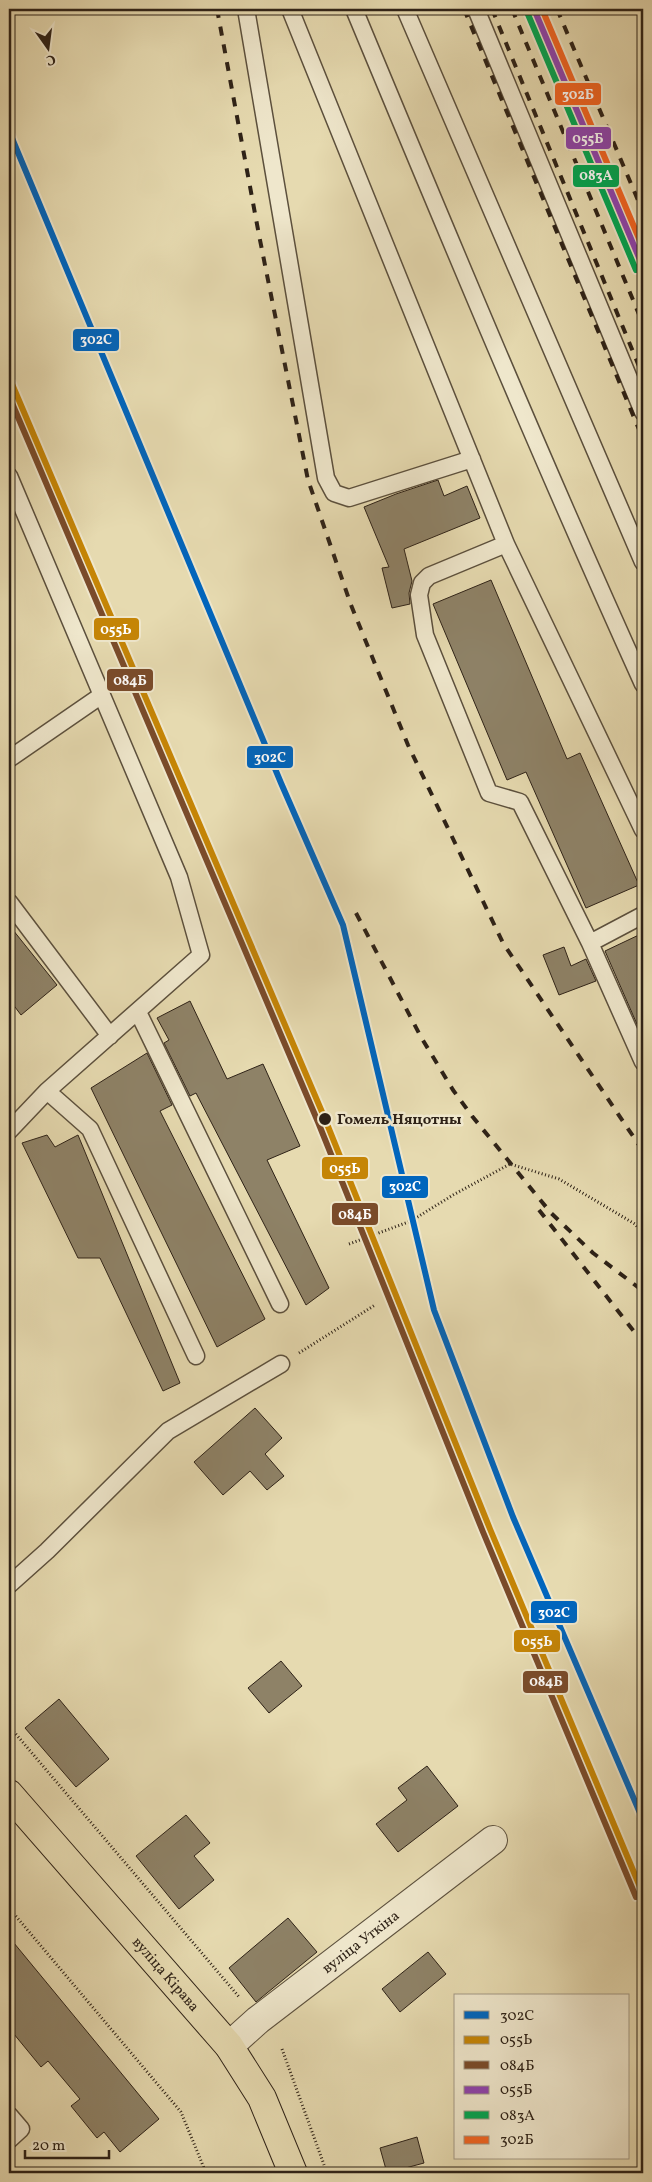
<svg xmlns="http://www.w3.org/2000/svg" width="652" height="2182" font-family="Vollkorn,serif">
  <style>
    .building { fill: #8e8267; stroke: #2e2217 }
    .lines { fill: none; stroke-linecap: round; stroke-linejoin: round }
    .service-casing { stroke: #5c503d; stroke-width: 19 }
    .minor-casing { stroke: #5c503d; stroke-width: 30 }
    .primary-casing { stroke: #2e2217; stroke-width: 30 }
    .path { stroke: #2e2217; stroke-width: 3; stroke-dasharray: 1 2.5; stroke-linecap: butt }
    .service { stroke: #efe7cc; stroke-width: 16 }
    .minor { stroke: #efe7cc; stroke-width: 28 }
    .primary { stroke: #e6dab0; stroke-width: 28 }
    .rail { stroke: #2e2217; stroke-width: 4; stroke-dasharray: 9 9; stroke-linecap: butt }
    .rail-1-casing { stroke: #efe7cc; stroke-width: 10 }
    .rail-2-casing { stroke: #efe7cc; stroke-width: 10 }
    .rail-3-casing { stroke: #efe7cc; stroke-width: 10 }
    .rail-4-casing { stroke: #efe7cc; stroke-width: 10 }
    .rail-5-casing { stroke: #efe7cc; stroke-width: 10 }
    .rail-6-casing { stroke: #efe7cc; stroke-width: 10 }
    .rail-1 { stroke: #0065bd; stroke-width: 6 }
    .rail-2 { stroke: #c58506; stroke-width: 6 }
    .rail-3 { stroke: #7a4b2a; stroke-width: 6 }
    .rail-4 { stroke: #8e44ad; stroke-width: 6 }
    .rail-5 { stroke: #00a651; stroke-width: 6 }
    .rail-6 { stroke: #f26522; stroke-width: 6 }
    .stop-dot { fill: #2e2217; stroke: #efe7cc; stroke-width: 2 }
    .labels { text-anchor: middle; stroke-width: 5; stroke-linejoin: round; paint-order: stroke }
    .stop-label { font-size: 15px; font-weight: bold; fill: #2e2217; stroke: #efe7cc; text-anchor: start }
    .street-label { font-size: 15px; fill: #2e2217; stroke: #efe7cc }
    .line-badge { stroke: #efe7cc; stroke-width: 2 }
    .badge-label { font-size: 14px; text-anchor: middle; font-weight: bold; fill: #fff }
  </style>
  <rect width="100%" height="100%" fill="#e6dab0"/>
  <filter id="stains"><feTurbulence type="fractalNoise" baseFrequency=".004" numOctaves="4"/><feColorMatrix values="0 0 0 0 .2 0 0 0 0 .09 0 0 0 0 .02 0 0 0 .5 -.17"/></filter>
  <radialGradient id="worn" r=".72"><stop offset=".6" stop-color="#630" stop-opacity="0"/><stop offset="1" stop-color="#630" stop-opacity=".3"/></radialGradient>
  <path class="building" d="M438,480l6,16 23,-10 13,32 -76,31 8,32 -3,12 1,11 -18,4 -10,-40 7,-1 -25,-60 32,-13z
    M491,580l76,179 13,-6 59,132 -53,23 -60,-136 -19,8 -74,-176z
    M9,925l48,60 -36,30 -12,-16z
    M643,933v105l-38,-87z
    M564,947l7,19 15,-7 10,22 -37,14 -16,-40z
    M190,1001l37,78 36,-15 37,82 -33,14 62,128 -23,17 -110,-212 -6,3 -26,-53 5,-3 -12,-22z
    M147,1053l25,52 -12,6 105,208 -48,28 -126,-259z
    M47,1135l8,12 23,-12 102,248 -17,8 -63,-133h-22l-56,-115z
    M255,1408l27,30 -17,16 19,22 -17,14 -17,-19 -27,24 -29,-33z
    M281,1661l21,25 -33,27 -21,-25z
    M59,1699l50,60 -33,28 -51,-59z
    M427,1766l31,40 -60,46 -22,-28 31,-24 -9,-12z
    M186,1815l24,28 -16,13 20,24 -35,29 -43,-53z
    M288,1918l29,34 -61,50 -27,-34z
    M9,1937l150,182 -39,33 -16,-20 -7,6 -26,-32 9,-7 -32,-38 -7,6 -32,-39z
    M428,1952l18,22 -46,38 -18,-23z
    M417,2137l7,26 -37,10 -7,-25z"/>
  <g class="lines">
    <defs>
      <path id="service" d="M246,9l80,469 8,15 15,5 123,-39
        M290,9l216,535 137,286
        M354,9c94,226 188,452 289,675
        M405,9l238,553
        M476,9l167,403
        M9,476l170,401 22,78 -154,136 -38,40
        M506,544l-77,32 -7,7 -3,12 6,40 64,158 31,9 70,141 53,119
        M9,759l93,-64
        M9,902l101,134
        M590,943l53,-28
        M138,1012l142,292
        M47,1091l43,38 106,227
        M9,1585l38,-34 121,-120 113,-67
        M9,2115l12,14 -12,11"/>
      <g id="minor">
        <path id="s1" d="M229,2046l29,-26 235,-180"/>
      </g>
      <g id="primary">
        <path id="s2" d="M9,1794l220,252 33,52 31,75"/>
      </g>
    </defs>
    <use href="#service" class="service-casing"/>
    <use href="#minor" class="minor-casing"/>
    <use href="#primary" class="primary-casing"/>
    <path class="path" d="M349,1244l62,-23 42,-26 57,-31 49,15 76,45 8,10
      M299,1353l76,-48
      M9,1726l231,272
      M9,1908l172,204 25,61
      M282,2049l45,124"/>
    <use href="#service" class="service"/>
    <use href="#minor" class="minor"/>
    <use href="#primary" class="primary"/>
    <path class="rail" d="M217,9l42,226 49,245 43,125 57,140 95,198 140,208
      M464,9l179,430
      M492,9l151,367
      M512,9l131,315
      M557,9l86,203
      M356,913l65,124 32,53 19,26 79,97 42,40 50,38
      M539,1210l104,133"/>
    <defs>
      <path id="rail-1" d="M9,131l272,652 62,142 91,385 79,207 130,303"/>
      <path id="rail-2" d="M9,377l316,742 165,410 153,365"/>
      <path id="rail-3" d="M9,396l309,726 165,410 153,365"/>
      <path id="rail-4" d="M534,9l109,258"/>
      <path id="rail-5" d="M527,12l109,258"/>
      <path id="rail-6" d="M542,9l101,239"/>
    </defs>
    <use href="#rail-1" class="rail-1-casing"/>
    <use href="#rail-2" class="rail-2-casing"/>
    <use href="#rail-3" class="rail-3-casing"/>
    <use href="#rail-4" class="rail-4-casing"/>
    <use href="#rail-5" class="rail-5-casing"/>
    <use href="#rail-6" class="rail-6-casing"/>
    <use href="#rail-1" class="rail-1"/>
    <use href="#rail-2" class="rail-2"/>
    <use href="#rail-3" class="rail-3"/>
    <use href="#rail-4" class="rail-4"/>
    <use href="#rail-5" class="rail-5"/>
    <use href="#rail-6" class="rail-6"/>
  </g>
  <circle class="stop-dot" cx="325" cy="1119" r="7"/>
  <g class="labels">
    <g class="stop-label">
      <text x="337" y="1124">Гомель Няцотны</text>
    </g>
    <g class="street-label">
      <text dy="5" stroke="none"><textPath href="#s1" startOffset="168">вуліца Уткіна</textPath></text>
      <text dy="5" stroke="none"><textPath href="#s2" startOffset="239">вуліца Кірава</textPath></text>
    </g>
  </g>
  <g class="line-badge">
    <rect x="554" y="82" width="48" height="24" rx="5" fill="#f26522"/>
    <rect x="565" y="126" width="47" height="24" rx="5" fill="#8e44ad"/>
    <rect x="572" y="164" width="48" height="24" rx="5" fill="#00a651"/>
    <rect x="72" y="328" width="48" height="24" rx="5" fill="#0065bd"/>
    <rect x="93" y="617" width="47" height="24" rx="5" fill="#c58506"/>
    <rect x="106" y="668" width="48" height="24" rx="5" fill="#7a4b2a"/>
    <rect x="246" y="745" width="48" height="24" rx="5" fill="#0065bd"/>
    <rect x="321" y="1156" width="48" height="24" rx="5" fill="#c58506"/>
    <rect x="381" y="1175" width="48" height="24" rx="5" fill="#0065bd"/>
    <rect x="331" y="1202" width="48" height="24" rx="5" fill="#7a4b2a"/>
    <rect x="530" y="1600" width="48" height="24" rx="5" fill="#0065bd"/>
    <rect x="513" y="1629" width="48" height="24" rx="5" fill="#c58506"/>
    <rect x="522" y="1670" width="47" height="24" rx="5" fill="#7a4b2a"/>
  </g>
  <g class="badge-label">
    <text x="578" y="99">302Б</text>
    <text x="588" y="143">055Б</text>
    <text x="596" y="180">083А</text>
    <text x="96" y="344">302С</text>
    <text x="116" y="634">055Ь</text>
    <text x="130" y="685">084Б</text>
    <text x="270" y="762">302С</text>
    <text x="345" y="1173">055Ь</text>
    <text x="405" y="1191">302С</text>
    <text x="355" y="1219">084Б</text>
    <text x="554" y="1617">302С</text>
    <text x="537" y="1646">055Ь</text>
    <text x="546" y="1686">084Б</text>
  </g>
  <rect width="652" height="2182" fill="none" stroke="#e6dab0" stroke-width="30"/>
  <rect x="10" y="10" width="632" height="2162" fill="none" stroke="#2e2217" stroke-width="2.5"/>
  <rect x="15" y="15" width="622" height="2152" fill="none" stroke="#2e2217"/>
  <rect x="454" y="1994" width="175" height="165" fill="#efe7cc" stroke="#a29884"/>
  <rect x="464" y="2011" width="25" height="8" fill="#0065bd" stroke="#a29884"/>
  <text x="500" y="2020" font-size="15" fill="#2e2217">302С</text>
  <rect x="464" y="2036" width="25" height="8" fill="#c58506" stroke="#a29884"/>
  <text x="500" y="2044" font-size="15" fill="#2e2217">055Ь</text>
  <rect x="464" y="2061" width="25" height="8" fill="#7a4b2a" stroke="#a29884"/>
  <text x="500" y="2070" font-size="15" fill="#2e2217">084Б</text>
  <rect x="464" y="2086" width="25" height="8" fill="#8e44ad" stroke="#a29884"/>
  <text x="500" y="2094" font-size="15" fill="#2e2217">055Б</text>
  <rect x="464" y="2111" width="25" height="8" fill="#00a651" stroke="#a29884"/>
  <text x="500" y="2120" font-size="15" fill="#2e2217">083А</text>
  <rect x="464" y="2136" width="25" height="8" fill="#f26522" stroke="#a29884"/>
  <text x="500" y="2144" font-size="15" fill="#2e2217">302Б</text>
  <g transform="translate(48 48) rotate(166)" stroke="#efe7cc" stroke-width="4" paint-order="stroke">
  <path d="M0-4L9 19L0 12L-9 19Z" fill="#2e2217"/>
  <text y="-8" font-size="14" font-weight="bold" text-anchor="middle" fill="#2e2217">С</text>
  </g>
  <path d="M25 2150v8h84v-8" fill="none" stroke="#2e2217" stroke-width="2.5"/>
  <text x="32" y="2150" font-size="15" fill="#2e2217" stroke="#efe7cc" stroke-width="4" paint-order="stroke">20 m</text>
  <rect width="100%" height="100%" filter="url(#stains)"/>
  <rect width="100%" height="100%" fill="url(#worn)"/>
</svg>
